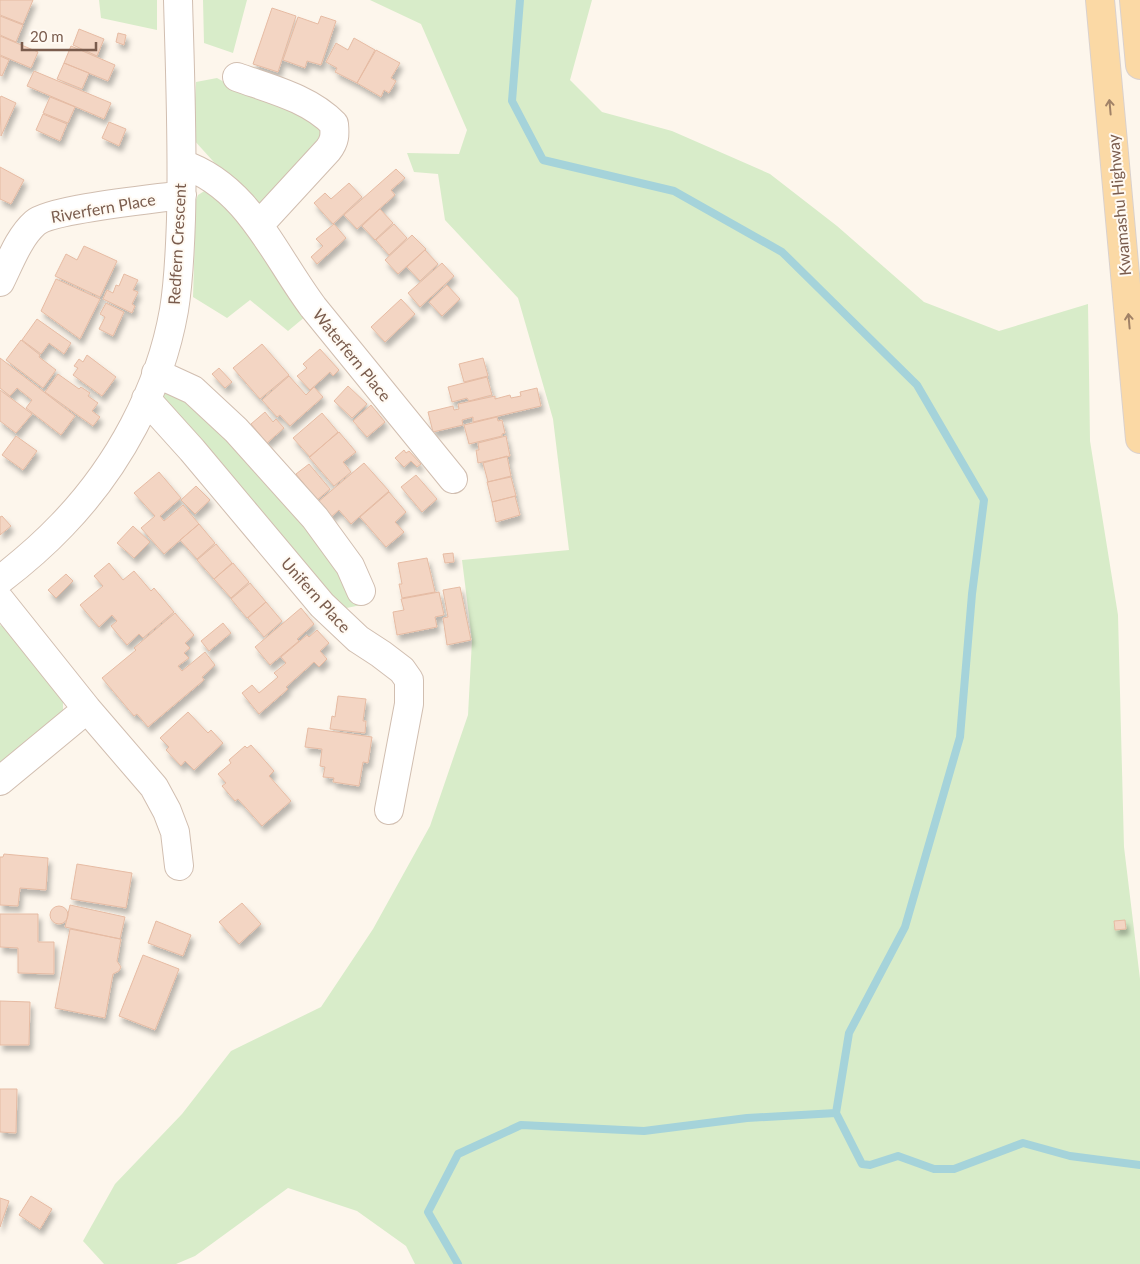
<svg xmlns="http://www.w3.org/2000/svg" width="1140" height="1264" font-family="Lato,sans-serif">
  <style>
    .green { fill: #d8ecc9 }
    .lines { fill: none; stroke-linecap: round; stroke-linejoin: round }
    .stream { stroke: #a5d3da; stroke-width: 8 }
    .building { fill: #f3d5c3; stroke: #e6bba3; filter: url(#shadow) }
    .minor-casing { stroke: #d1beb0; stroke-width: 30 }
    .major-casing { stroke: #dad1cd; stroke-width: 30 }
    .minor { stroke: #fff; stroke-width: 28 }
    .major { stroke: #fbd9a5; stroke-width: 28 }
    .oneway { stroke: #a18267 }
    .labels { text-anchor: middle; stroke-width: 4; stroke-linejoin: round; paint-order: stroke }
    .street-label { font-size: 16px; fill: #7a5c4d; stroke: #fffaf3 }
  </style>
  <defs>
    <filter id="shadow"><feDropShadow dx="3" dy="5.5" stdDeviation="2.5" flood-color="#0004"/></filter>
  </defs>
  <rect width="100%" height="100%" fill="#fdf6ec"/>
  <path class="green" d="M99,0h58v30l-56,-12z
    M203,0h44l-14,53 -29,-10z
    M370,0h222l-22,80 32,32 70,19 98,43 67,52 87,76 75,29 89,-27 2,137 28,174 6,232 16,132v285h-725l-9,-18 -49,-35 -69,-23 -93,68 -19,8h-72l-21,-23 32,-57 67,-70 49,-63 90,-44 52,-78 57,-103 38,-111 4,-75 -10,-80 107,-10 -16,-131 -35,-121 -73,-78 -7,-46 -24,-2 -7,-19 52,1 8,-24 -46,-106z
    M217,78l23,13 65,22 22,22 -63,68h-13l-58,-64 3,-57z
    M206,190l20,9 80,117 -18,15 -38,-31 -23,18 -34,-21 3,-97 2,-5z
    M165,388l22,3 161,185 13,29 -24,5 -178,-212z
    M0,625l2,1 61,71v13l-63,54z"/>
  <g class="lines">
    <path class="stream" d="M836,1113l26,51 8,1 28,-9 36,13h20l69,-26 47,13 70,9
      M458,1264l-30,-52 30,-58 63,-29 123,6 103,-13 89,-5 13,-80 56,-106 55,-190 12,-143 12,-94 -67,-115 -135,-133 -108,-61 -131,-31 -31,-59 8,-101"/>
  </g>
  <path class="building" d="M0,0h33l-10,24 -23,-9z
    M272,8l24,8 -18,56 -25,-8z
    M0,16l23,9 -7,17 -16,-7z
    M321,16l15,5 -15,44 -14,-4 -2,7 -22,-8 15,-43 20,7z
    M79,29l25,10 -7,17 -24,-11z
    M118,33l8,2 -2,10 -8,-3z
    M0,36l38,16 -7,16 -31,-13z
    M354,38l21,12 -18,33 -22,-11 2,-4 -11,-6 10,-19 12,7z
    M71,46l44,19 -7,16 -44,-18z
    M376,50l24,13 -9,15 5,3 -7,12 -5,-3 -3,7 -24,-14z
    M0,56l9,4 -7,16 -2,-1z
    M64,63l25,10 -7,16 -25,-10z
    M34,71l77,32 -7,16 -77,-33z
    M1,96l15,7 -15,33 -1,-38z
    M50,97l25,10 -7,16 -25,-10z
    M43,114l24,10 -7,17 -24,-11z
    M109,122l17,7 -7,17 -17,-8z
    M0,167l24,13 -13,24 -11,-5z
    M396,169l9,9 -14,12 4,5 -38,34 -13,-14z
    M349,183l13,14 -29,27 -19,-21 11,-10 6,6z
    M380,209l13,14 -18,17 -13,-14z
    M334,224l12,14 -29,26 -6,-7 12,-11 -7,-7z
    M394,224l13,14 -18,17 -13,-15z
    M412,235l14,14 -28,25 -13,-14z
    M84,246l33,15 -17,36 -45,-21 11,-22 11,6z
    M425,250l13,14 -18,17 -13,-14z
    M442,263l12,13 -34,31 -12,-14z
    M124,274l14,6 -5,10 5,2 -6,12 3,2 -3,7 -29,-14 4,-9 6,3 3,-8 3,1z
    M56,279l44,20 -20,40 -39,-28z
    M447,285l13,14 -18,17 -13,-14z
    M401,299l14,15 -30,28 -14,-15z
    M106,303l18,9 -11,24 -14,-7 6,-12 -5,-3z
    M37,319l34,24 -7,11 -15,-11 -8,11 -19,-14z
    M21,340l19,15 -1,2 17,13 -13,18 -37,-28z
    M262,344l27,31 -29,24 -27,-31z
    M320,349l19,21 -6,6 -3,-4 -20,18 -13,-14 10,-8 -4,-4z
    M87,355l29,22 -14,19 -29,-21 5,-7 -4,-2 5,-7 4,3z
    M0,358l75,58 -14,19 -35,-27 6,-8 -15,-12 -7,8 -10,-8z
    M483,358l5,18 -24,6 -5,-18z
    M219,368l13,14 -7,6 -13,-14z
    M58,374l21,15 2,-2 9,6 -2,3 10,7 -6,8 8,6 -7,9 -48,-34z
    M289,376l17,19 8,-8 9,10 -33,29 -10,-11 -3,2 -15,-17z
    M487,377l5,18 -23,6 -2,-3 -15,4 -4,-15z
    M348,386l19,18 -15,14 -18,-17z
    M537,388l4,18 -68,16v-5l-11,3 1,5 -30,7 -5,-20 25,-6 1,4 5,-1 -1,-5 37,-8v3l15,-4 1,3 10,-2 -1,-4z
    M0,390l32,24 -16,19 -16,-12z
    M371,405l14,17 -18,15 -14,-16z
    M265,412l8,10 3,-3 8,9 -17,15 -16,-19z
    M322,413l16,19 -28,25 -17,-19z
    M497,417l1,4 4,-1 3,13 -3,1v2l-33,8 -5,-19z
    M339,432l17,20 -13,10 8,10 -17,14 -25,-29z
    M16,436l21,15 -14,19 -21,-15z
    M506,436l4,20 -32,7 -2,-13h3l-1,-7z
    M404,450l2,3 3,-2 12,13 -4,3 -6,-6 -7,6 -9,-9z
    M507,456l4,20 -23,6 -5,-19z
    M364,463l25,28 -38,33 -12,-14 -8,7 -13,-15z
    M309,464l21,25 -13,11 -21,-26z
    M159,472l22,26 -21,18 4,5 19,-16 16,19 -35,30 -23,-26 14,-12 -21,-23z
    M416,475l21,24 -15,13 -21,-25z
    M511,477l5,19 -24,6 -5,-20z
    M196,486l14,14 -15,14 -14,-14z
    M389,492l17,20 -11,10 9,10 -18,15 -26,-30z
    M515,496l5,19 -24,7 -4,-20z
    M2,516l9,10 -11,9v-18z
    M199,524l16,19 -18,16 -17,-19z
    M133,526l17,16 -16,16 -17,-15z
    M216,544l16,19 -18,16 -17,-19z
    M453,553l1,9 -9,1 -2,-9z
    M427,558l8,34 -33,6 -3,-14h3l-4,-21z
    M109,563l14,17 11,-9 17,20 3,-3 20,24 -31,26 -4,-4 -12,11 -16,-19 6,-5 -5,-6 -13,12 -19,-22 23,-19 -9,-10z
    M233,563l16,19 -18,16 -17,-19z
    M66,574l7,7 -17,17 -8,-8z
    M250,583l16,19 -19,16 -16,-19z
    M460,587l11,53 -24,5 -4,-27 5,-1 -5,-27z
    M439,592l5,23 -9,2 2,10 -40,8 -4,-23 11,-2 -3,-11z
    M266,602l16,19 -18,16 -16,-19z
    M301,608l13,16 -17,15 2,2 -29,24 -15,-18z
    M175,613l19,22 -9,8 5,5 -6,5 5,5 -11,8 4,5 23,-19 10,13 -13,12 2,3 -56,47 -11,-13 -3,2 -32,-38 34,-28 -2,-2z
    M223,623l8,10 -22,18 -8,-10z
    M317,630l12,13 -9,8 7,8 -8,8 -5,-5 -28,25 2,2 -29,25 -17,-21 10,-8 7,8 19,-16 -4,-4 12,-10 -5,-6 26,-22 2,2z
    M338,696l28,3 -3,22h3l-1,12 -35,-4 2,-13 3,1z
    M188,712l20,21 3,-3 12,13 -29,27 -9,-9 -4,5 -15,-16 3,-3 -9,-9z
    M308,728l64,9 -4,26 -5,-1 -4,24 -26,-4 1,-4 -11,-1 2,-10 -5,-1 2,-17 -17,-2z
    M251,745l23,26 -5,5 22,25 -29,25 -24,-27 -3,2 -13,-15 4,-3 -8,-9 13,-11 -2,-3 16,-14 2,2z
    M4,854l44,4 -2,32 -26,-2 -2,18 -18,-1v-48h3z
    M77,864l55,9 -6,35 -55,-9z
    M242,903l19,21 -22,20 -20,-22z
    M70,905l55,12 -5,22 -55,-12z
    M50 915a9 9 0 1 1 18 0a9 9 0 1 1-18 0Z
    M0,914h38v28h16v32l-36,-1v-25l-18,-1z
    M1125,920l1,9 -11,1 -1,-9z
    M156,921l35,14 -8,21 -35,-13z
    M70,929l51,10 -4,22 4,6 -2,4 -6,3 -8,44 -50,-10z
    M143,955l36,14 -24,61 -36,-14z
    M0,1001l30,1 -1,43h-29z
    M0,1089h17l-1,44 -16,-1z
    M31,1196l21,13 -12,20 -21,-14z
    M0,1198l9,3 -9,26z"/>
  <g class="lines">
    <defs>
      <path id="minor" d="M237,77c33,12 72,21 97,47 1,11 1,17 -6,26l-69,75
        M182,164c66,22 92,91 131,143l140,172
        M0,282c10,-20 19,-45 35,-59 16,-14 120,-24 147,-28
        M156,373l37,17 43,40 79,88 35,48 11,25
        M146,399l46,51 130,155 36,34 23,15 21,16 7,10v24l-20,106
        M0,580c22,-17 43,-35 62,-55 56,-58 98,-135 112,-215 5,-30 6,-60 7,-91 2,-73 -1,-146 -3,-219
        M0,600l87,109 67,78 13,24 8,21 4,34
        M0,781l87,-72"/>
      <path id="major" d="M1100,0l40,439
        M1134,0l6,65"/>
    </defs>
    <use href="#minor" class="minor-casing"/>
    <use href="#major" class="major-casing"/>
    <use href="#minor" class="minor"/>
    <use href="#major" class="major"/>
  </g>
  <defs><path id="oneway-shaft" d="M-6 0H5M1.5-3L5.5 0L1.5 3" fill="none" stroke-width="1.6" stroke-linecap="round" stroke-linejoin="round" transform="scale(1.25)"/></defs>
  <g class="oneway">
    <use href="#oneway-shaft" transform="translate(1110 107) rotate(-95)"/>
    <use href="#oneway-shaft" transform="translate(1129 321) rotate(-95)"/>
  </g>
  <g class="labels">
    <g class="street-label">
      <text transform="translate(1119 205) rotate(-95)" y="6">Kwamashu Highway</text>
      <text transform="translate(103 208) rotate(-10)" y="6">Riverfern Place</text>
      <text transform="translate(177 244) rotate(-87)" y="6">Redfern Crescent</text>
      <text transform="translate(352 355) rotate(51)" y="6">Waterfern Place</text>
      <text transform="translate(316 595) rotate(48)" y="6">Unifern Place</text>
    </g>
  </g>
  <path d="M22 42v8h74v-8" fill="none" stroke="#7a5c4d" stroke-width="2.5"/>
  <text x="30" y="42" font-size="15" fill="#7a5c4d" stroke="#fffaf3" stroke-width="4" paint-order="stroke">20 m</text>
</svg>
